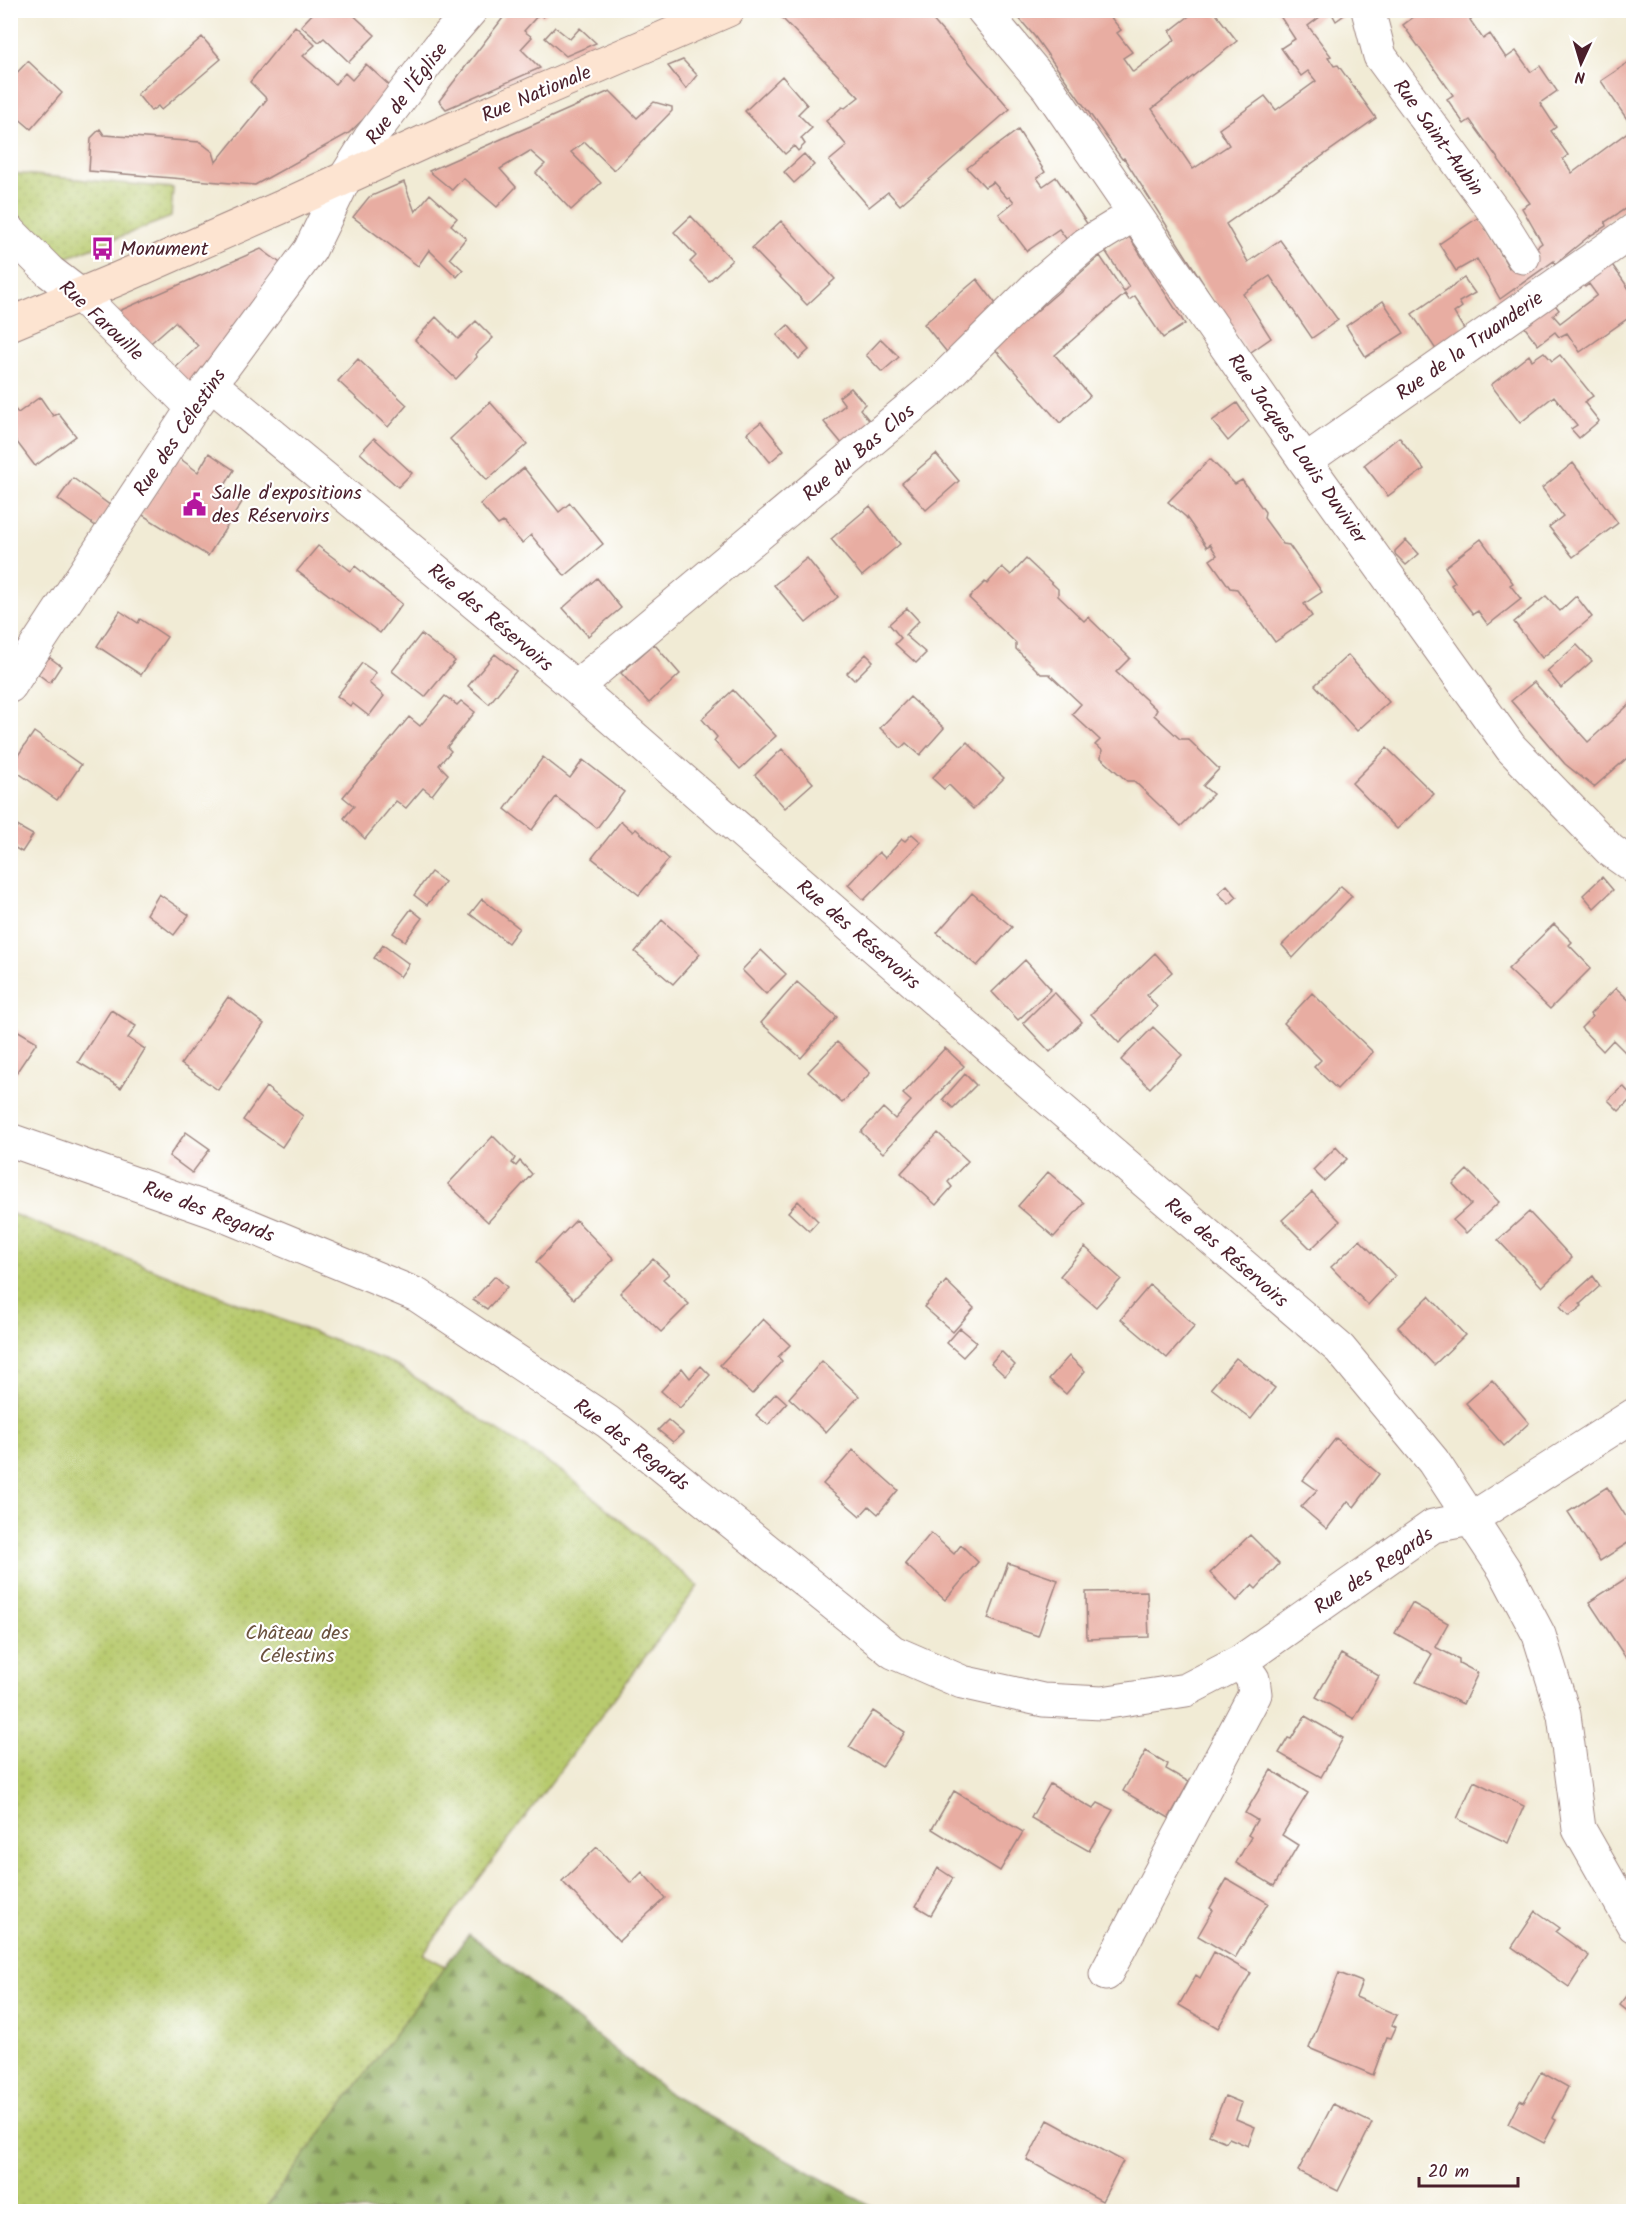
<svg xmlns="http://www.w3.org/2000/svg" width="1644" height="2222" font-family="Kalam,sans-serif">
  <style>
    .green { fill: url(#green-dots); stroke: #81744c; stroke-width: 1.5 }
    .forest { fill: url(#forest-firs); stroke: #6e6646; stroke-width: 1.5 }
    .building { fill: #e8ada2 }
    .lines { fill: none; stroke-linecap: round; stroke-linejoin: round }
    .minor-casing { stroke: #9e8580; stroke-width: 35 }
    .secondary-casing { stroke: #9e8580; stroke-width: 35 }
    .minor { stroke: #fff; stroke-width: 33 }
    .secondary { stroke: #fde4d1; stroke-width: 33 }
    .labels { text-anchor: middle; stroke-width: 4.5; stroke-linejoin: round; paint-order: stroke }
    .street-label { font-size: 20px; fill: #4a1f2b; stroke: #fff }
    .poi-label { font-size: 20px; fill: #4a1f2b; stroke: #fff; text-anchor: start }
    .park-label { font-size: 20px; fill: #6b523f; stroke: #fff }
  </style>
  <defs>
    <pattern id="green-dots" width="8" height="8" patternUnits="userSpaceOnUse" patternTransform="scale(1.5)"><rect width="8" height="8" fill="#b8ca6e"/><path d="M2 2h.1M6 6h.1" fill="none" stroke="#a0ad5f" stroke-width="1.8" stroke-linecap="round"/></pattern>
    <pattern id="forest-firs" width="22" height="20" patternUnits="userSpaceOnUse" patternTransform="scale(1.5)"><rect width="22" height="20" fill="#92ae61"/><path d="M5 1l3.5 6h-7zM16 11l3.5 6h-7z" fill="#798d50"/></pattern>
  </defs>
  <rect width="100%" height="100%" fill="#fff"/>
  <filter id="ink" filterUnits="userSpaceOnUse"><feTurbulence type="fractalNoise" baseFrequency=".0167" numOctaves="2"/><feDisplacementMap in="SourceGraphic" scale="12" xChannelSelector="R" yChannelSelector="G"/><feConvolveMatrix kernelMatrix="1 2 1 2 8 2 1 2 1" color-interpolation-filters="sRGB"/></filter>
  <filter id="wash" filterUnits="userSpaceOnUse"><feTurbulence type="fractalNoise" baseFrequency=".008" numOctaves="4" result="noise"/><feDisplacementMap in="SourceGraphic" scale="24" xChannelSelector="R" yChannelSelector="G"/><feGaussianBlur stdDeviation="1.35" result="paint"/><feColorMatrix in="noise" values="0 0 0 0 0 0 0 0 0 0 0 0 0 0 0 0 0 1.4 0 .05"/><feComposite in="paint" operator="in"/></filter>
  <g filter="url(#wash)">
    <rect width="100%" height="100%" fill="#f1ebd5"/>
    <path class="green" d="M11,173l162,15 -2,29 -118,46 -42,-47z
      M10,1213l384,151 172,110 132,112 -275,368 44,24 336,233h-792z"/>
    <path class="forest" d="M469,1934l202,161 209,116h-617z"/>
    <g id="blocks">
      <path class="building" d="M316,10h32l27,25 -26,27 -25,-24 -5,4 -18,-16z
        M509,10h41l-7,7 -4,-3 -15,17 8,6 -11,12 19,19 -94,41 -7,-8z
        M795,10h129l86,99 -110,96 -12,-13 -19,15 -40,-46 18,-15 -21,-25 16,-14 3,1 14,-11 -78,-80z
        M1012,10h93l16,20 -4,3 15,19 -9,6 10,14 42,-32 -5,-9 27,-21h16l24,31 -85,68 41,60 36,-24 -10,-16 46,-33 11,14 40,-29 -8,-10 -7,5 -20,-28 14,-9 -19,-29h53l-21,16 23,30 -3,1 6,9 4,-1 38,53 -150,106 22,38 32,-22 58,80 -26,18 -42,-62 -27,18 28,44 -23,16 -124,-196 -2,1 -87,-122z
        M1330,10h15l2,3 -11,8z
        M1423,10h60l-13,10 13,19 7,-5 16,24 10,-7 15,21 9,-6 17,25 -17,12 16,24 -5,4 17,24 -5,4 9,14 61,-45 -32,-47 33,-22v144l-29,19 1,4 -18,11 -33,27 -1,-3 -54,38 -23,-40 -21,12 -17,-27 40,-27 30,51 33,-25 -20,-35 8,-5 -60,-83 -6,4 -17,-25 6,-4 -50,-70z
        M295,26l20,19 -12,11 32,28 10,-11 7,7 14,-16 25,23 -12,17 -30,29 -94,52 -166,-14 2,-33 9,-9 4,6 96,7 13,10 3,10 51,-63 -17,-17z
        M555,27l15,12 10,-11 16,15 -30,13 -21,-18z
        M202,37l19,22 -60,51 -3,-4 -7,5 -14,-17z
        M683,60l14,15 -11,14 -18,-23z
        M28,61l34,32 -31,36 -21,-18v-31z
        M782,76l25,29 -9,9 14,14 -11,10 4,6 -7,7 -4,-5 -9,8 -40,-43z
        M610,91l27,27 17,-16 18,5v4l-58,59 -29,-28 -14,10 30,31 -30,27 -35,-37 9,-9 -15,-13 -30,18 16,18 -19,20 -34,-29 -11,12 -23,-19z
        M1018,130l27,42 -8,6 6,8 13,-9 36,54 -22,13 -11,-15 -32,22 -28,-37 15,-12 -4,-5 -3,1 -14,-16 -8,5 -18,-19z
        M804,154l10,11 -20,18 -10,-11z
        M404,182l11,30 15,-18 27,24 -6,7 15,13 -16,20 13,12 -6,7 -28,-27 -11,16 -65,-49 16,-20z
        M691,216l41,44 -23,21 -19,-19 6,-6 -22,-24z
        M781,221l54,58 -28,26 -55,-57z
        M1128,235l57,89 -22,14 -28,-42 -6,4 -4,-6 -70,61 35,41 -30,27 -66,-75 106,-92 24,36 5,-5 -23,-35z
        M261,249l26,19 -93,119 -23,-15 27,-26 -23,-24 -30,26 -33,-34z
        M1606,256l28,40v18l-54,38 -13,-19 -8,4 -4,-5 -17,13 -15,-20 26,-28 10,13 -6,5 7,8 37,-28 -8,-11 -4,3 -7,-10z
        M1464,278l11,15 -16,9 3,5 -8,6 13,21 -28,20 -27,-40z
        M977,279l25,33 -52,44 -26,-32z
        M1383,301l21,32 -38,24 -20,-31z
        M436,317l22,22 18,-18 17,17 -17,16 1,3 -21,22 -41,-39z
        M788,325l21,25 -10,9 -22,-24z
        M881,339l18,18 -17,15 -16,-17z
        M1544,352l8,9 8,-6 33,41 -9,6 15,19 -20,17 -8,-9 6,-4 -23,-29 -34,27 -29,-38 38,-30 3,5z
        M358,359l49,46 -19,22 -50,-46z
        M851,388l14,16 -5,5 16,20 -27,23 -25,-30 21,-17 -6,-8z
        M40,397l13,19 5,-3 18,23 -41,30 -25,-33v-25l3,-1 5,6z
        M490,402l37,42 -40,36 -37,-41z
        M1237,403l12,18 -21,20 -16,-20z
        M761,422l23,28 -14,12 -23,-29z
        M1399,437l25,32 -36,27 -24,-31z
        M374,438l38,35 -14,14 -38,-34z
        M209,453l25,17 -10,17 20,12 -36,57 -67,-42 37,-57 20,15z
        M936,454l23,27 -33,29 -24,-27z
        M1210,459l25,25 7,-4 23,32 -1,6 19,26 6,1 33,47 -18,12 8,12 -37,26 -38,-53 -7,-1 -20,-28 7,-5 -7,-11 -3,3 -21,-30 -18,-15z
        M1573,463l45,60 -45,34 -24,-30 14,-11 -21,-28z
        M524,468l35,44 11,-9 33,41 -38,32 -34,-41 -9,8 -19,-21 -5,3 -18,-21z
        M73,478l38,28 -14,21 -39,-28z
        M870,506l30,38 -38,32 -31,-37z
        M1481,539l32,44 -3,2 11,14 -33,26 -10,-14 -5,3 -22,-29 4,-3 -10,-15z
        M1406,540l13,14 -13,11 -11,-11v-3z
        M318,546l33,25 4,-5 47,38 -22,29 -83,-62z
        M807,558l31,39 -32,26 -32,-38z
        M1026,559l32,30v7l26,25 4,-4 42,41 -14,14 41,38 -3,5 26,24h8l31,30 -16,17 10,8 -32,32 -47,-45h-7l-26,-23 1,-8 -7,-5 5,-5 -28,-26 9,-10 -32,-30h-8l-25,-25v-6l-47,-45 16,-16 2,2 15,-17 9,8z
        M597,578l24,30 -33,28 -25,-28z
        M1546,596l14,15 16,-15 16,21 -50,41 -28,-36z
        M907,608l12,13 -14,14 21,18 -10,10 -21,-19 6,-6 -12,-14z
        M120,611l18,12 2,-4 27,18 -26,38 -44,-29z
        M421,634l34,27 -30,36 -33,-26z
        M10,636l12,9 -12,11z
        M654,644l26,30 -31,29 -28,-30z
        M1577,645l15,16 -31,27 -14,-17z
        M495,654l21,17 -27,33 -21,-18z
        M866,654l7,7 -19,19 -7,-7z
        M1348,655l41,47 -32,29 -42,-46z
        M49,657l12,9 -11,17 -12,-9z
        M362,663l14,10 -7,10 15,13 -15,20 -17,-13 -2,3 -13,-10z
        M1534,682l54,60 46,-42v52l-40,35 -29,-23 -54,-63z
        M733,690l43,46 -36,33 -26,-28 3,-4 -15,-18z
        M445,696l12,9 4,-4 14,11 -28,35 4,4 -12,14 9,9 -16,21 -9,-7 -17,20 -10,-7 -31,38 -21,-21 10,-12 -11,-9 66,-80 11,9z
        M910,697l34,31 -24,27 -14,-12 -5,5 -21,-20z
        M34,732l47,33 -24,35 -47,-33z
        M967,742l37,36 -31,31 -24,-24 -5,4 -12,-11z
        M1387,748l47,46 -37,35 -45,-46z
        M782,749l31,34 -28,25 -30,-33z
        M543,757l27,21 13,-18 41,32 -27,36 -41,-31 -24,33 -27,-21z
        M621,821l12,11 3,-3 33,30 -30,36 -47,-37z
        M10,822l23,13 -11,17 -12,-7z
        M912,834l9,8 -57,58 -16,-15 31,-33 6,6 17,-19 3,2z
        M431,872l14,10 -18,23 -13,-10z
        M1602,877l11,13 -19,18 -11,-13z
        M1227,885l10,12 -8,7 -11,-11z
        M1341,886l11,10 -59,62 -11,-13z
        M972,893l40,34 -35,39 -40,-33z
        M159,894l30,21 -15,20 -27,-21z
        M482,899l37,29 -11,15 -38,-29z
        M411,909l11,9 -17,23 -12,-8z
        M662,920l38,34 -27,30 -38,-32z
        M1554,924l18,18 -3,3 22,23 -41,41 -42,-40z
        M383,945l26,19 -9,13 -26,-19z
        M761,950l25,24 -20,20 -24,-24z
        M1155,953l17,19 -25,23 10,12 -38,36 -28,-29z
        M1025,960l26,29 -33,31 -26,-28z
        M797,982l40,35 -36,41 -40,-35z
        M1616,988l18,17v52l-2,2 -19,-19 -10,11 -22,-23 11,-11 -2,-3z
        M1054,992l28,30 -32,30 -27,-29z
        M1312,993l61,59 -36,37 -23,-22 7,-7 -37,-37z
        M228,997l36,27 -46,66 -37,-26z
        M111,1010l25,16 -8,12 17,11 -24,39 -43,-26z
        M10,1026l27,16 -21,31 -6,-3z
        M1153,1027l29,28 -32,33 -29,-28z
        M837,1042l33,31 -28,30 -34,-31z
        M945,1048l19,18 -81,87 -22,-21 22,-24 12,11 16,-18 -8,-7z
        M965,1074l11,11 -23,23 -10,-9z
        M1623,1086l10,11 -14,14 -11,-11z
        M266,1087l37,29 -21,31 -39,-27z
        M186,1132l24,17 -18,24 -23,-17z
        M938,1133l30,28 -20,21 4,5 -16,18 -35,-32z
        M493,1136l22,22 -3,5 4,3 4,-5 12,13 -44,48 -40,-38z
        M1336,1147l11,12 -23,22 -11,-11z
        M1467,1170l32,32 -33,31 -13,-13 18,-16 -18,-20z
        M1048,1172l36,31 -30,34 -36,-31z
        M1312,1192l28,29 -29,28 -29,-29z
        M798,1201l20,20 -9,10 -21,-19z
        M1529,1212l43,46 -30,29 -44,-47z
        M576,1220l38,39 -40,40 -38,-37z
        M1360,1240l35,36 -27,29 -37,-38z
        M1085,1247l36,32 -25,28 -36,-31z
        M653,1259l16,15 -6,5 26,25 -28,28 -41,-39z
        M495,1276l12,11 -20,22 -14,-9z
        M1593,1276l7,10 -20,18 2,2 -13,10 -9,-10z
        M946,1281l28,27 -21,24 -29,-25z
        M1150,1285l45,41 -28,32 -46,-39z
        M1429,1296l36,39 -31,30 -36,-38z
        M763,1319l27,26 -12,12 4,4 -30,33 -32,-29z
        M960,1328l17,14 -14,15 -16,-14z
        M1001,1351l14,14 -10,11 -14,-13z
        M1069,1356l16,15 -19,23 -17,-15z
        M1236,1358l39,30 -24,31 -40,-31z
        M822,1361l37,35 -33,36 -37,-34z
        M701,1366l9,9 -30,33 -19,-17 21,-23 8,10z
        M1492,1380l37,43 -25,23 -38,-43z
        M776,1393l11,10 -19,22 -12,-10z
        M668,1420l15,13 -10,9 -15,-12z
        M1336,1438l43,36 -25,33 -6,-6 -21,28 -26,-22 16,-17 -14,-10z
        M853,1450l45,40 -20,24 -9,-8 -9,10 -37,-32z
        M1607,1487l27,42v10l-34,22 -32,-49z
        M931,1533l23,21 7,-9 17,17 -33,38 -40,-36z
        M1250,1535l29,29 -23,25 -4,-4 -15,16 -27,-28z
        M1008,1563l50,17 -20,56 -50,-17z
        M1628,1577l6,10v67l-8,4 -37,-56z
        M1147,1591l2,46 -62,2 -1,-47z
        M1412,1603l36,20 -13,24 24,12v4l19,10 -15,31 -47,-22 16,-28 -37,-21z
        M1341,1654l38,22 -25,43 -38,-22z
        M873,1711l32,21 -23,35 -33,-20z
        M1305,1716l38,22 -22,39 -42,-24 9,-15 3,1z
        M1146,1751l22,13 -2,5 23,13 -20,36 -46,-27z
        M1271,1770l37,23 -26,42 16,10 -24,41 -38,-23 15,-26 -3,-2 9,-15 -12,-7z
        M1474,1781l50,25 -16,37 -51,-24z
        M1050,1784l43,25 5,-6 15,7 -24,41 -58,-33z
        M954,1791l69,41 -23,39 -68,-42z
        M597,1847l34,36 11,-11 23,26 -46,43 -57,-60z
        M938,1868l15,10 -22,37 -15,-9z
        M1227,1879l41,24 -33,55 -37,-22 15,-26 -3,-2z
        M1536,1911l24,17 -4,4 33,24 -20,31 -57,-40z
        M1214,1952l37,21 -33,55 -39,-23 17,-30 4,3z
        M1339,1973l23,9 -6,15 41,18 -5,10 4,2 -5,11 -4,-1 -14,38 -64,-27z
        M1634,1987v29l-14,-11z
        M1541,2072l27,15 -16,31 4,2 -12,23 -36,-19 12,-24 4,2z
        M1225,2096l17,7 -6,16 19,8 -7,19 -19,-8 -3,4 -17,-7z
        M1333,2104l39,19 -34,68 -40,-20z
        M1048,2120l75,41 -21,40 -75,-41z"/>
    </g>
  </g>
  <g filter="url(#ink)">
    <use href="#blocks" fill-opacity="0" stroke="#9e8580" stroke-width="1.5"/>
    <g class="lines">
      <defs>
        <path id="minor" d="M983,10l65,78 257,373 206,287 99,102 24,17
          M1368,10l12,46 118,161 25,40
          M10,232l40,40 30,23 113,113
          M211,384l365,303 472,411 292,251 93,112 71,108 35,66 25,80 15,114 55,97
          M1305,461l329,-231
          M10,686l183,-278 117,-158 35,-72 25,-40 69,-91 32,-37
          M576,687l359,-300 103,-102 48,-41 49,-30
          M10,1140l206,72 201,83 191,127 285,230 69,30 81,18 59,3 84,-13 54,-28 193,-136 38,-7 163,-104
          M1106,1974l149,-280 -2,-15 -13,-17"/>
        <path id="secondary" d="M10,324l110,-46 164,-72 166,-76 278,-120"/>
      </defs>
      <use href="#minor" class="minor-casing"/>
      <use href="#secondary" class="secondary-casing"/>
      <use href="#minor" class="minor"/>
      <use href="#secondary" class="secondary"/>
    </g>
  </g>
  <defs>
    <symbol id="bus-bare" viewBox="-9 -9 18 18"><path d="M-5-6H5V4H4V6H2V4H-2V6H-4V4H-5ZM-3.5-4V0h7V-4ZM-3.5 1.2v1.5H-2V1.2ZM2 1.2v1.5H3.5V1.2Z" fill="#b5179e" stroke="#fff" stroke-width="2.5" paint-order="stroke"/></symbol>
    <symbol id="civic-bare" viewBox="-9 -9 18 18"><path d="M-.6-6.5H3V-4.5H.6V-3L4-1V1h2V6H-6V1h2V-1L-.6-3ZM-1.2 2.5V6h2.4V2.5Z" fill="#b5179e" stroke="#fff" stroke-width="2.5" paint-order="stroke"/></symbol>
  </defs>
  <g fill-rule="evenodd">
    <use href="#bus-bare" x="86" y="232" width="33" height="33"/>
    <use href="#civic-bare" x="178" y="488" width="33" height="33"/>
  </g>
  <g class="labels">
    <g class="street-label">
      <text transform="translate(406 93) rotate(-53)" y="7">Rue de l'Église</text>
      <text transform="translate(536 93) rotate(-23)" y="7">Rue Nationale</text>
      <text transform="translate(1439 137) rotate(54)" y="7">Rue Saint-Aubin</text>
      <text transform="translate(102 320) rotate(43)" y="7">Rue Farouille</text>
      <text transform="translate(1469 345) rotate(-35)" y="7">Rue de la Truanderie</text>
      <text transform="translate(179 432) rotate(-56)" y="7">Rue des Célestins</text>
      <text transform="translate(1298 448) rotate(55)" y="7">Rue Jacques Louis Duvivier</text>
      <text transform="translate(858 452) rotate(-40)" y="7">Rue du Bas Clos</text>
      <text transform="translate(491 617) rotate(40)" y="7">Rue des Réservoirs</text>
      <text transform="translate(859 934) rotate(41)" y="7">Rue des Réservoirs</text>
      <text transform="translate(209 1211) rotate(21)" y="7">Rue des Regards</text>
      <text transform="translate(1227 1252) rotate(41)" y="7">Rue des Réservoirs</text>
      <text transform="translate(632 1444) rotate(37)" y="7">Rue des Regards</text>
      <text transform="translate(1373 1570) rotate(-34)" y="7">Rue des Regards</text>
    </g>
    <g class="poi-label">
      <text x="120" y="255">Monument</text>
      <text x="212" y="499">Salle d'expositions<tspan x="212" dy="23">des Réservoirs</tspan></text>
    </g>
    <g class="park-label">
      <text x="297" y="1639">Château des<tspan x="297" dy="23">Célestins</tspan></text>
    </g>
  </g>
  <rect width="1644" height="2222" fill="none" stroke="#fff" stroke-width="36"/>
  <g transform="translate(1581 63) rotate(184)" stroke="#ffffff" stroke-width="4.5" paint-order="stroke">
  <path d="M0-4.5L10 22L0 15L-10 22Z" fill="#4a1f2b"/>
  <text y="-9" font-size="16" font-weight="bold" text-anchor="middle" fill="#4a1f2b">N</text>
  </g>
  <path d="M1419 2177v9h99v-9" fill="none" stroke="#4a1f2b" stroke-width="3"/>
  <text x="1428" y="2177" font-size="18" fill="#4a1f2b" stroke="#ffffff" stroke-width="4.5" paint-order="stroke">20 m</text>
</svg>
